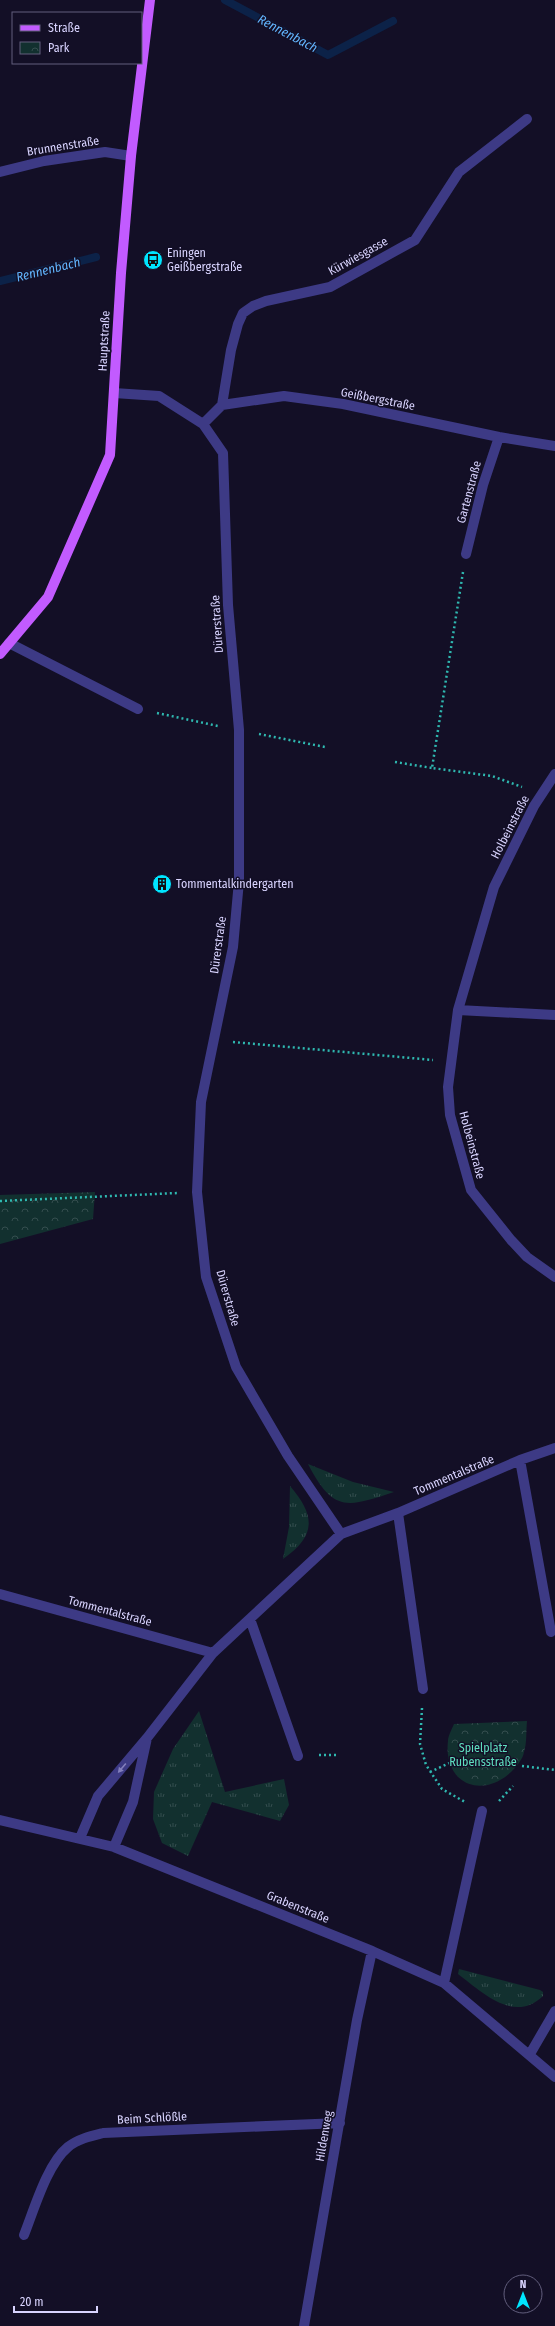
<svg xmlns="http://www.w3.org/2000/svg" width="555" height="2326" font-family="'Fira Sans Condensed',sans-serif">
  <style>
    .grass { fill: url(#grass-tufts) }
    .park { fill: url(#park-crowns) }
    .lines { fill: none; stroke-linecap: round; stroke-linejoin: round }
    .stream { stroke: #0c2248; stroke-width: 8 }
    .path { stroke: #2fb8b0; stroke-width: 2.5; stroke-dasharray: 2 3; stroke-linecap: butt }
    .minor { stroke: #3d3a85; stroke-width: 10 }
    .major { stroke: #c25bff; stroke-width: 10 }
    .oneway { fill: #837fbc }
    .labels { text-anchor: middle; stroke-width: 3; stroke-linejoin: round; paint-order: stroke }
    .street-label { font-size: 12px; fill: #d9d4ff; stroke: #130f26 }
    .poi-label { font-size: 12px; fill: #d9d4ff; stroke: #130f26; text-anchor: start }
    .park-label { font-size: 12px; fill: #5fe0c0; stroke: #130f26 }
    .water-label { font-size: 13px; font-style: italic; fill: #62b6ff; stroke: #130f26 }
  </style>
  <defs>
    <pattern id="grass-tufts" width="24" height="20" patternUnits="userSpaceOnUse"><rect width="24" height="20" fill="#12302f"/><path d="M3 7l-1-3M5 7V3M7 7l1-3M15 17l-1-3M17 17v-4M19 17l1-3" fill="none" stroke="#344d4e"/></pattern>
    <pattern id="park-crowns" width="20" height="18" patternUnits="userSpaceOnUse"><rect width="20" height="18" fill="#12302f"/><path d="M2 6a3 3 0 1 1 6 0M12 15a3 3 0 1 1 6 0" fill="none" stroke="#344d4e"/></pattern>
  </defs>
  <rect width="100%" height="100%" fill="#130f26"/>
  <path class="grass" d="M308,1464l45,18 41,10c-48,16 -61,20 -86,-28z
    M290,1486c26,30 26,50 -7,73l6,-32z
    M199,1711l26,81 59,-13 5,26 -9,16 -68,-19 -24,54 -26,-13 -9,-24 1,-27 19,-43z
    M459,1969l81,21 3,2v4c-29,28 -61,-4 -85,-22z"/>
  <path class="park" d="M95,1192l-2,27 -93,25v-49z
    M527,1721c-1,10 0,22 -3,31 -1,7 -8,15 -13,20 -30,28 -68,11 -63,-31 0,-5 4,-12 6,-17z"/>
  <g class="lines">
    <path class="stream" d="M225,0l103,55 65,-34
      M0,281l96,-24"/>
    <path class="path" d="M463,572l-31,196 60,8 30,11
      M157,713l61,13
      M259,734l66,13
      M395,762l37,6
      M233,1042l200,18
      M0,1201l178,-8
      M422,1708l-2,36 6,21 16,24 23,13
      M319,1755h20
      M522,1766l33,4
      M430,1772l26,-12
      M499,1801l14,-15"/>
    <path class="minor" d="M0,172l44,-11 61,-9 26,4
      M114,393l45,3 44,28 20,29 5,152 11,125v151l-6,66 -32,155 -4,90 9,85 30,90 52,89 53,78
      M222,405l9,-55 7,-26 5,-11 10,-7 13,-5 64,-14 85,-47 44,-68 68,-53
      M203,424l19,-19 62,-9 59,8 156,33 56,9
      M466,554l17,-69 16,-48
      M9,643l129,66
      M555,774l-21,32 -40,81 -36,123 -10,77 2,28 21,75 40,50 16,17 28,20
      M458,1010l97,5
      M520,1460l31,172
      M398,1513l25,176
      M0,1594l213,59
      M250,1619l48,137
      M0,1820l114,27 258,104 72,32 111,94
      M80,1838l18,-42 49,-58 66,-85 128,-119 57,-21 122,-53 35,-12
      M114,1847l19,-45 14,-64
      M444,1983l38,-172
      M530,2054l25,-43
      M24,2235c10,-25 23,-71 44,-88 10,-8 23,-11 35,-14l237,-10
      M304,2326l53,-306 15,-69"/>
    <path class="major" d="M0,654l48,-57 62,-142 11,-182 10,-117 19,-156"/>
  </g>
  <defs><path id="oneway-solid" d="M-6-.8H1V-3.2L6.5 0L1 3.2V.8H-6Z"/></defs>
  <use class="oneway" href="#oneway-solid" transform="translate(122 1768) rotate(130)"/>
  <defs>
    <symbol id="bus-disc" viewBox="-11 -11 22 22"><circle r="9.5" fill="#00e5ff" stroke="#130f26"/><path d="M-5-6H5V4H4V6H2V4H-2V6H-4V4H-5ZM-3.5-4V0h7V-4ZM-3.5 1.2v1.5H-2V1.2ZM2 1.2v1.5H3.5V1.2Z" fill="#111"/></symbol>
    <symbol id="building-disc" viewBox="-11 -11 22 22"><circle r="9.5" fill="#00e5ff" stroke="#130f26"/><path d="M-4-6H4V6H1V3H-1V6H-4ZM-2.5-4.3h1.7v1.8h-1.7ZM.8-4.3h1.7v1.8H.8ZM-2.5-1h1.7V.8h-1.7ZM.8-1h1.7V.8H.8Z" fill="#111"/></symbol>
  </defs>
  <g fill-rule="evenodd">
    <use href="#bus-disc" x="142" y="249" width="22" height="22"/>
    <use href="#building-disc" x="151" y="873" width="22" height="22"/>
  </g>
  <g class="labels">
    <g class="street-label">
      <text transform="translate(63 146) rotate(-9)" y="4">Brunnenstraße</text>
      <text transform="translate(358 256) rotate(-29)" y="4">Kürwiesgasse</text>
      <text transform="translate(104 341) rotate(-87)" y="4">Hauptstraße</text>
      <text transform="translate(378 399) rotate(11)" y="4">Geißbergstraße</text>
      <text transform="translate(469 492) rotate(-75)" y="4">Gartenstraße</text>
      <text transform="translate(217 624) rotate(-94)" y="4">Dürerstraße</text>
      <text transform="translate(510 827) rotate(-63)" y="4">Holbeinstraße</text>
      <text transform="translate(218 945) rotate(-82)" y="4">Dürerstraße</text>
      <text transform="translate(472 1145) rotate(75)" y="4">Holbeinstraße</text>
      <text transform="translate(228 1298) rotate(74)" y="4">Dürerstraße</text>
      <text transform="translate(454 1475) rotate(-23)" y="4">Tommentalstraße</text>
      <text transform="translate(110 1611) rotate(15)" y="4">Tommentalstraße</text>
      <text transform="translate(298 1907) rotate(22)" y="4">Grabenstraße</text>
      <text transform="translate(152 2118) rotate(-3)" y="4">Beim Schlößle</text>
      <text transform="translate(324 2136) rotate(-80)" y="4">Hildenweg</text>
    </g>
    <g class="poi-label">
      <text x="167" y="257">Eningen<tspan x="167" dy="14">Geißbergstraße</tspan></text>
      <text x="176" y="888">Tommentalkindergarten</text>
    </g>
    <g class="park-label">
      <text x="483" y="1752">Spielplatz<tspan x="483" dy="14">Rubensstraße</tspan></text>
    </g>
    <g class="water-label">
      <text transform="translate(288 33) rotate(28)" y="5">Rennenbach</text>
      <text transform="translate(48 269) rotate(-14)" y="5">Rennenbach</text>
    </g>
  </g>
  <rect x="12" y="12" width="130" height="52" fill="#130f26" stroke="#625e7d"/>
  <rect x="20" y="25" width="20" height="6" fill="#c25bff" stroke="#625e7d"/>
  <text x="48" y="32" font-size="12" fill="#d9d4ff">Straße</text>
  <rect x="20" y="42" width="20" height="12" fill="url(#park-crowns)" stroke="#625e7d"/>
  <text x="48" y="52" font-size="12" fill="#d9d4ff">Park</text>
  <g transform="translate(523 2294)"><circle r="19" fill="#130f26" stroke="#625e7d"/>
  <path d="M0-3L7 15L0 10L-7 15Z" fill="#00e5ff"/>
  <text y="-6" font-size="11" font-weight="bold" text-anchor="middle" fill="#d9d4ff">N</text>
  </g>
  <path d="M14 2306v6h83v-6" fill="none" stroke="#d9d4ff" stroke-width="2"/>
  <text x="20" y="2306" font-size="12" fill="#d9d4ff" stroke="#130f26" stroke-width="3" paint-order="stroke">20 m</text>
</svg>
